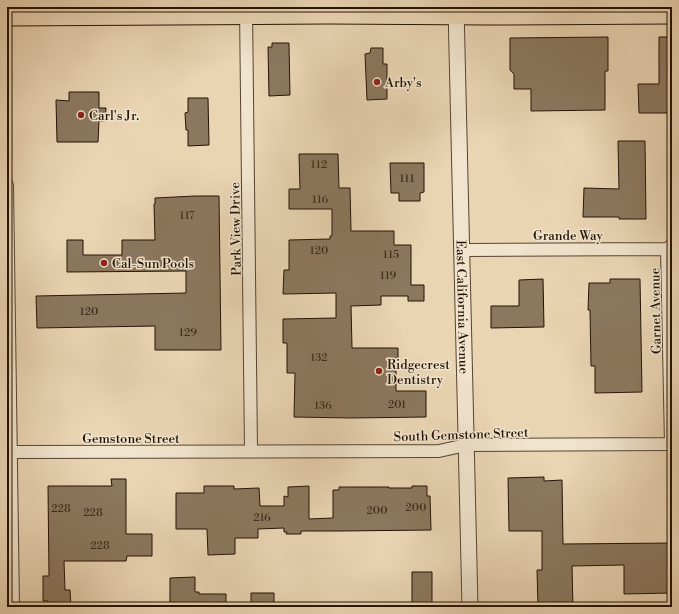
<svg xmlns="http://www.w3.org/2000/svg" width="679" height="614" font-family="'Libre Bodoni',serif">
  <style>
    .building { fill: #8b785f; stroke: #241305 }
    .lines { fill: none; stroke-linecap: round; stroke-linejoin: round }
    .minor-casing { stroke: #564430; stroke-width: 14 }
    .tertiary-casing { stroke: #564430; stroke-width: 17 }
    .primary-casing { stroke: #241305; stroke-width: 21 }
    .minor { stroke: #f1e4ce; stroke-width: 12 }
    .tertiary { stroke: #f1e4ce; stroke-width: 15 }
    .primary { stroke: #ead5b3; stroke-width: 19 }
    .poi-dot { fill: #8f2418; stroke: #f1e4ce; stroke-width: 1.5 }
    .labels { text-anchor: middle; stroke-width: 3; stroke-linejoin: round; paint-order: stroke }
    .number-label { font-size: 11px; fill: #3e2c1c }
    .poi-label { font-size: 13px; fill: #241305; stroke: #f1e4ce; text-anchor: start }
    .street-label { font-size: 13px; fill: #241305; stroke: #f1e4ce }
  </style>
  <rect width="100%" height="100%" fill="#ead5b3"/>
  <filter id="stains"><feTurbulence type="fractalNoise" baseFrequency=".005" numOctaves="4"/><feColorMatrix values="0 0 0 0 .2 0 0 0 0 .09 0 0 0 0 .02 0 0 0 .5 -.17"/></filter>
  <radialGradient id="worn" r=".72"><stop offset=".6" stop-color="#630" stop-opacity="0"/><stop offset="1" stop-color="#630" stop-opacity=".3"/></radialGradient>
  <path class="building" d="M608,37v34h-3v39l-74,1v-22h-17v-15l-4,-4v-32z
    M659,37h13v76h-33l-1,-29h21z
    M272,43h17l1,52 -21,1 -1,-49h4z
    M371,48h12v16h4v35l-20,1 -2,-46 5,-1z
    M69,92h30v16h7l-1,13h-6l-1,21h-41l-1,-42 13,1z
    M188,98h20l1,47 -21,1v-16h-2l-1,-17 3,-1z
    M618,141h27l1,78h-27v-2h-36l1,-29 35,1z
    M299,154h39l1,34h11l1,43h43v14h17v40h13v16h-16v-5h-27v9l-30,1 1,42h46v13h-2v30h30v26l-75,1 -57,-1 1,-44h-8v-30h-4v-24l53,-1v-25l-53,1 1,-24h5v-30l41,-1v-3h2v-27h-43v-20h11z
    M390,163h34v29l-4,1v8h-21v-8h-8z
    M195,196h24l2,154h-66v-24l-118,2 -1,-32 150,-3v-22l-119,1v-32h16v15h39v-15h33l-1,-36h1v-6z
    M543,279l1,48 -53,1v-22h28v-26z
    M610,279h30l2,113 -47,1v-27h-4l-1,-56h-2l1,-27h21z
    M544,477v4l18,-1 1,64 109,-1v50l-48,1v-29l-52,1 1,41h-35l-1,-37h5v-39h-33l-1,-53z
    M111,479h15v55h26v22h-25l-1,5h-62l1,29h5l1,17h-23v-6h-5v-25h6l-1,-90h64z
    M204,486h30v3l25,-1 1,18h24v-10l4,1v-10l21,-1v33l24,-1v-28h6v-3h50v1h23v-2h15v10h3l1,34 -90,1h-40v3h-15l1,-2h-3v-4l-26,1v9h-23v16l-27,1 -1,-26h-31v-36h28z
    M412,572h20v35h-20z
    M195,577v15h4v2h27v13h-56v-29z
    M251,593h23v14h-23z"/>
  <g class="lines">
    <defs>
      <path id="minor" d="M246,8l5,443
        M7,185l6,422
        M667,249l4,195
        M462,250l205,-1 5,-4
        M11,452l428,-1 27,-6 206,-1"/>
      <g id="tertiary">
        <path id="s1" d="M456,7l14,600"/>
      </g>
      <path id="primary" d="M7,16l321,-2 161,1 183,-1"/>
    </defs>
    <use href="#minor" class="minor-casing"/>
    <use href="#tertiary" class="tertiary-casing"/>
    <use href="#primary" class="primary-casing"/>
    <use href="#minor" class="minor"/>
    <use href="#tertiary" class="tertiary"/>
    <use href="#primary" class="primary"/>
  </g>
  <g class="poi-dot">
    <circle cx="377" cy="82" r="4"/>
    <circle cx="81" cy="115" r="4"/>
    <circle cx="104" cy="263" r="4"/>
    <circle cx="379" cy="371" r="4"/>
  </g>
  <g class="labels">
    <g class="number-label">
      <text x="319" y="168">112</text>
      <text x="407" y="182">111</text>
      <text x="320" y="203">116</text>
      <text x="187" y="219">117</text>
      <text x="319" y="254">120</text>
      <text x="391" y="258">115</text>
      <text x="388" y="279">119</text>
      <text x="89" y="315">120</text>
      <text x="188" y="336">129</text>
      <text x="319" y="361">132</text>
      <text x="397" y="408">201</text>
      <text x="323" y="409">136</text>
      <text x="416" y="511">200</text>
      <text x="61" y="512">228</text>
      <text x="377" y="514">200</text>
      <text x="93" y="516">228</text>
      <text x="262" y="521">216</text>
      <text x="100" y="549">228</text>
    </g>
    <g class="poi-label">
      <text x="385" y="87">Arby's</text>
      <text x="89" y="120">Carl's Jr.</text>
      <text x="112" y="268">Cal-Sun Pools</text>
      <text x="387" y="369">Ridgecrest<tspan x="387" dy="15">Dentistry</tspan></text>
    </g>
    <g class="street-label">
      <text transform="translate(235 229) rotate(-91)" y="5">Park View Drive</text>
      <text x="568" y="240">Grande Way</text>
      <text dy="5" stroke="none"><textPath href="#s1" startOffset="300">East California Avenue</textPath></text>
      <text transform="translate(655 311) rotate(-91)" y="5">Garnet Avenue</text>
      <text transform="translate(461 434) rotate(-2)" y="5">South Gemstone Street</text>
      <text x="131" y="443">Gemstone Street</text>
    </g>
  </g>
  <rect width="679" height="614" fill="none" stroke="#ead5b3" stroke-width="24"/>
  <rect x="8" y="8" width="663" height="598" fill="none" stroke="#241305" stroke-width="2"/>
  <rect x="12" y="12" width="655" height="590" fill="none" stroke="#241305"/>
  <rect width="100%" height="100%" filter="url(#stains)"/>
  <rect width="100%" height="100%" fill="url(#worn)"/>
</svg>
